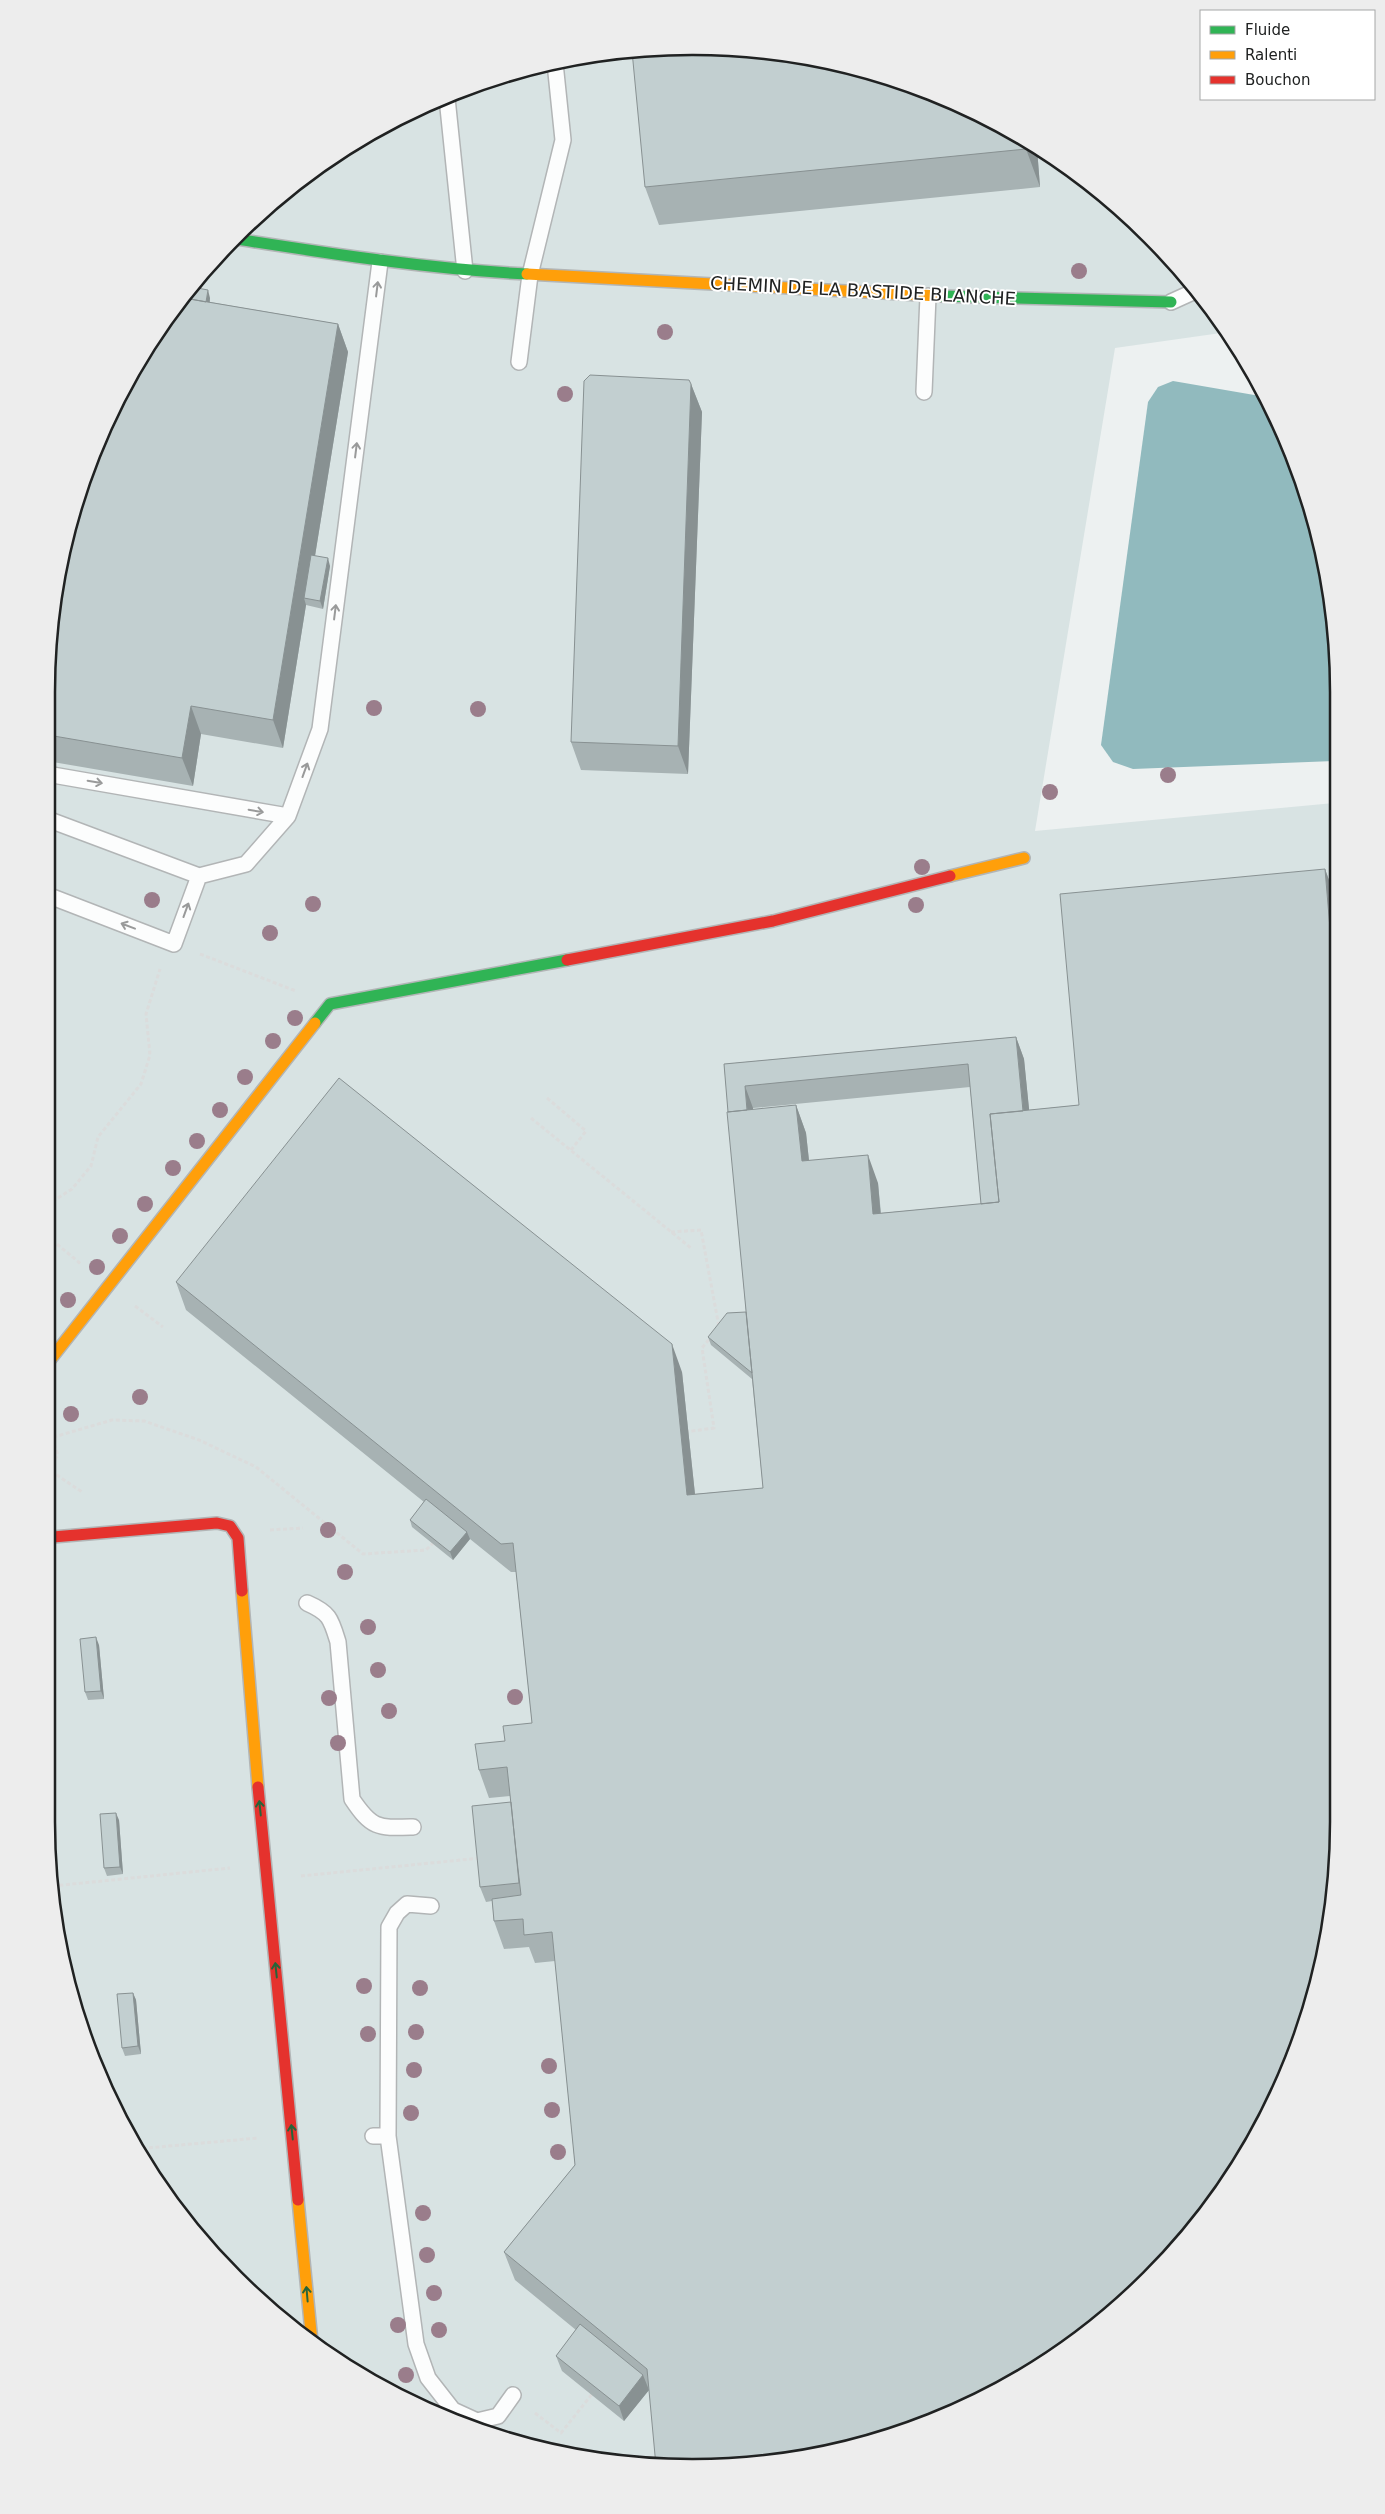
<svg xmlns="http://www.w3.org/2000/svg" width="1385" height="2514" font-family="'DejaVu Sans',sans-serif">
  <style>
    .built { fill: #d8e3e3 }
    .water { fill: #91babe }
    .lines { fill: none; stroke-linecap: round; stroke-linejoin: round }
    .lane-casing { stroke: #b2b5b6; stroke-width: 18 }
    .fast-casing { stroke: #b2b5b6; stroke-width: 14 }
    .slow-casing { stroke: #b2b5b6; stroke-width: 14 }
    .jam-casing { stroke: #b2b5b6; stroke-width: 14 }
    .path { stroke: #dbdcdc; stroke-width: 3; stroke-dasharray: 4 2.5; stroke-linecap: butt }
    .lane { stroke: #fcfdfd; stroke-width: 15 }
    .fast { stroke: #30b455; stroke-width: 11 }
    .slow { stroke: #ff9f0a; stroke-width: 11 }
    .jam { stroke: #e5322d; stroke-width: 11 }
    .tree { fill: #9a7d8b }
    .wall { fill: #a7b2b3; fill-rule: evenodd }
    .shaded-wall { fill: #889192 }
    .building { fill: #c2cfd0; stroke: #889192 }
    .oneway { stroke: #999a9a }
    .oneway2 { stroke: #276439 }
    .labels { text-anchor: middle; stroke-width: 4; stroke-linejoin: round; paint-order: stroke }
    .street-label { font-size: 18px; fill: #202222; stroke: #fff }
    .rim { fill: none; stroke: #202222; stroke-width: 2.5 }
  </style>
  <rect width="100%" height="100%" fill="#edf1f1"/>
  <path class="built" d="M650,48l365,85 104,74 109,125 -113,16 -80,483 299,-28 3,1060 -20,126 -65,155 -47,71 -86,92 -68,52 -111,59 -81,28 -124,20h-85l-124,-20 -81,-28 -111,-59 -68,-52 -86,-92 -47,-71 -52,-114 -22,-83 -13,-126 2,-1170 20,-126 65,-155 73,-103 93,-87 107,-67 119,-45z"/>
  <path class="water" d="M1173,381l87,15 44,89 29,123 1,153 -201,8 -20,-7 -12,-17 47,-343 10,-15z"/>
  <g class="lines">
    <defs>
      <path id="lane" d="M447,98l18,173
        M1171,302l22,-10
        M519,362l11,-87 33,-135 -8,-77
        M924,392l4,-96
        M47,774l241,42
        M47,819l152,57 47,-12 42,-48 32,-87 60,-467
        M47,895l127,49 25,-68
        M307,1603c23,10 24,16 31,39l14,157c20,30 26,29 61,28
        M373,2136h15l28,208 12,34 25,32 24,11 21,-5 15,-21
        M388,2136l1,-209 8,-14 10,-9 24,2"/>
      <path id="fast" d="M236,239c97,15 193,30 291,35
        M939,296l232,6
        M315,1023l15,-19 237,-44"/>
      <path id="slow" d="M527,274l412,22
        M950,876l74,-18
        M47,1364l268,-341
        M242,1591l16,196
        M298,2200l14,142"/>
      <path id="jam" d="M567,960l206,-39 177,-45
        M47,1534l6,3 164,-14 13,3 8,12 4,53
        M258,1787l40,413"/>
    </defs>
    <use href="#lane" class="lane-casing"/>
    <use href="#fast" class="fast-casing"/>
    <use href="#slow" class="slow-casing"/>
    <use href="#jam" class="jam-casing"/>
    <path class="path" d="M200,954l96,37
      M547,1098l39,33 -15,19
      M531,1118l160,130
      M47,1205l25,-16 19,-23 7,-29 43,-53 9,-29 -4,-41 14,-45
      M671,1232l30,-2 18,97
      M47,1236l34,28
      M135,1306l28,21
      M685,1432l29,-4 -12,-80 9,-11
      M52,1438l6,17 -10,14 34,23
      M47,1439l65,-19 32,1 55,19 57,27 107,87 63,-4 8,-8
      M270,1530l33,-2
      M301,1876l180,-18
      M53,1886l177,-18
      M136,2149l122,-11
      M535,2413l26,20 32,-40"/>
    <use href="#lane" class="lane"/>
    <use href="#fast" class="fast"/>
    <use href="#slow" class="slow"/>
    <use href="#jam" class="jam"/>
  </g>
  <g class="tree">
    <circle cx="1079" cy="271" r="8"/>
    <circle cx="665" cy="332" r="8"/>
    <circle cx="565" cy="394" r="8"/>
    <circle cx="374" cy="708" r="8"/>
    <circle cx="478" cy="709" r="8"/>
    <circle cx="1168" cy="775" r="8"/>
    <circle cx="1050" cy="792" r="8"/>
    <circle cx="922" cy="867" r="8"/>
    <circle cx="152" cy="900" r="8"/>
    <circle cx="313" cy="904" r="8"/>
    <circle cx="916" cy="905" r="8"/>
    <circle cx="270" cy="933" r="8"/>
    <circle cx="295" cy="1018" r="8"/>
    <circle cx="273" cy="1041" r="8"/>
    <circle cx="245" cy="1077" r="8"/>
    <circle cx="220" cy="1110" r="8"/>
    <circle cx="197" cy="1141" r="8"/>
    <circle cx="173" cy="1168" r="8"/>
    <circle cx="145" cy="1204" r="8"/>
    <circle cx="120" cy="1236" r="8"/>
    <circle cx="97" cy="1267" r="8"/>
    <circle cx="68" cy="1300" r="8"/>
    <circle cx="140" cy="1397" r="8"/>
    <circle cx="71" cy="1414" r="8"/>
    <circle cx="328" cy="1530" r="8"/>
    <circle cx="345" cy="1572" r="8"/>
    <circle cx="368" cy="1627" r="8"/>
    <circle cx="378" cy="1670" r="8"/>
    <circle cx="515" cy="1697" r="8"/>
    <circle cx="329" cy="1698" r="8"/>
    <circle cx="389" cy="1711" r="8"/>
    <circle cx="338" cy="1743" r="8"/>
    <circle cx="364" cy="1986" r="8"/>
    <circle cx="420" cy="1988" r="8"/>
    <circle cx="416" cy="2032" r="8"/>
    <circle cx="368" cy="2034" r="8"/>
    <circle cx="549" cy="2066" r="8"/>
    <circle cx="414" cy="2070" r="8"/>
    <circle cx="552" cy="2110" r="8"/>
    <circle cx="411" cy="2113" r="8"/>
    <circle cx="558" cy="2152" r="8"/>
    <circle cx="423" cy="2213" r="8"/>
    <circle cx="427" cy="2255" r="8"/>
    <circle cx="434" cy="2293" r="8"/>
    <circle cx="398" cy="2325" r="8"/>
    <circle cx="439" cy="2330" r="8"/>
    <circle cx="406" cy="2375" r="8"/>
  </g>
  <path class="wall" d="M1015,133l22,15 3,39 -381,38 -14,-38z
    M210,298v4l128,22 10,28 -33,204 15,10 -7,43 -17,-4 -23,143 -82,-14 -8,52 -146,-25 1,-110 142,-352z
    M691,384l11,28 -14,362 -107,-4 -10,-28z
    M1325,869l9,25 3,969 -688,527 -25,31 -62,-50 -6,-15 20,-26 -61,-50 -11,-28 71,-87 -20,-204 -20,2 -6,-16 -25,2 -10,-28 -2,-20 -6,1 -6,-15 31,-85 -1,-6 -21,2 -10,-28 26,-29 27,-18 -16,-151h-5l-41,-33 -17,21 -41,-33 -2,-7 14,-18 -238,-192 -10,-28 506,90 13,122 68,-6 -11,-109 -41,-34 -3,-8 38,-25 -22,-248 292,-27 8,22 5,51 50,-5zM970,1087l11,117 -100,9 -3,-30 -69,-23 -3,-27 -10,-28 -43,5v-2z
    M99,1645l5,54 -16,1 -3,-8z
    M119,1820l4,54 -16,2 -3,-8z
    M133,1993l3,7 5,54 -16,2 -3,-8z"/>
  <path class="shaded-wall" d="M1026,140l11,8 3,39 -14,-38z
    M208,290l2,8 -4,30 -3,-8z
    M338,324l10,28 -40,247 -4,-1 2,7 -23,143 -10,-28z
    M691,384l11,28 -14,362 -10,-28z
    M328,558l2,8 -7,43 -3,-8z
    M191,706l10,28 -8,52 -11,-28z
    M1325,869l9,25v82z
    M1016,1037l8,22 8,79 -8,-21z
    M745,1086l8,22 3,30 -8,-22z
    M796,1105l10,28 6,56 -10,-28z
    M868,1155l10,28 5,59 -10,-28z
    M672,1344l10,28 16,151 -11,-28z
    M467,1532l3,7 -17,21 -3,-8z
    M96,1637l3,8 5,54 -3,-8z
    M116,1813l3,7 4,54 -3,-7z
    M133,1993l3,7 5,54 -3,-8z
    M643,2375l6,15 -25,31 -5,-15z"/>
  <path class="building" d="M650,48l127,4 123,28 115,53 11,7v9l-381,38 -13,-136z
    M192,287l16,3 -2,12 -16,-3z
    M184,298l154,26 -65,396 -82,-14 -9,52 -134,-23v-84l20,-126 65,-155z
    M590,375l99,5 2,4 -13,362 -107,-4 13,-361z
    M311,555l17,3 -8,43 -16,-3z
    M1325,869l9,107 3,887 -20,126 -65,155 -47,71 -86,92 -68,52 -111,59 -81,28 -124,20h-79l-9,-97 -143,-117 71,-87 -23,-233 -28,3 -1,-16 -29,2 -2,-22 29,-4 -3,-26 -11,-102 -28,3 -4,-26 30,-3 -2,-15 29,-3 -19,-180 -12,1 -325,-262 163,-204 333,266 15,151 76,-7 -36,-376 69,-7 6,56 66,-6 5,59 126,-12 -9,-88 89,-9 -19,-211z
    M1016,1037l7,74 -33,3 9,88 -18,2 -13,-140 -223,22 2,24 -19,2 -4,-48z
    M746,1312l6,61 -44,-36 19,-24z
    M426,1499l41,33 -17,20 -40,-32z
    M96,1637l5,54 -16,1 -5,-53z
    M511,1802l8,81 -39,4 -8,-81z
    M116,1813l4,54 -16,1 -4,-54z
    M133,1993l5,53 -16,2 -5,-54z
    M580,2324l63,51 -24,31 -63,-50z"/>
  <defs><path id="oneway-shaft" d="M-6 0H5M1.5-3L5.5 0L1.5 3" fill="none" stroke-width="1.6" stroke-linecap="round" stroke-linejoin="round" transform="scale(1.25)"/></defs>
  <g class="oneway">
    <use href="#oneway-shaft" transform="translate(377 289) rotate(-83)"/>
    <use href="#oneway-shaft" transform="translate(356 450) rotate(-83)"/>
    <use href="#oneway-shaft" transform="translate(335 612) rotate(-83)"/>
    <use href="#oneway-shaft" transform="translate(305 770) rotate(-70)"/>
    <use href="#oneway-shaft" transform="translate(95 782) rotate(10)"/>
    <use href="#oneway-shaft" transform="translate(256 811) rotate(10)"/>
    <use href="#oneway-shaft" transform="translate(186 910) rotate(-70)"/>
    <use href="#oneway-shaft" transform="translate(128 926) rotate(-159)"/>
  </g>
  <g class="oneway2">
    <use href="#oneway-shaft" transform="translate(260 1808) rotate(-96)"/>
    <use href="#oneway-shaft" transform="translate(276 1970) rotate(-96)"/>
    <use href="#oneway-shaft" transform="translate(292 2132) rotate(-96)"/>
    <use href="#oneway-shaft" transform="translate(307 2294) rotate(-95)"/>
  </g>
  <g class="labels">
    <g class="street-label">
      <text transform="translate(863 291) rotate(3)" y="6">CHEMIN DE LA BASTIDE BLANCHE</text>
    </g>
  </g>
  <path d="M0 0H1385V2514H0ZM692 55H693A637 637 0 0 1 1330 692V1822A637 637 0 0 1 693 2459H692A637 637 0 0 1 55 1822V692A637 637 0 0 1 692 55Z" fill="#ededed" fill-rule="evenodd"/>
  <path class="rim" d="M692 55H693A637 637 0 0 1 1330 692V1822A637 637 0 0 1 693 2459H692A637 637 0 0 1 55 1822V692A637 637 0 0 1 692 55Z"/>
  <rect x="1200" y="10" width="175" height="90" fill="#ffffff" stroke="#a6a7a7"/>
  <rect x="1210" y="26" width="25" height="8" fill="#30b455" stroke="#a6a7a7"/>
  <text x="1245" y="35" font-size="15" fill="#202222">Fluide</text>
  <rect x="1210" y="51" width="25" height="8" fill="#ff9f0a" stroke="#a6a7a7"/>
  <text x="1245" y="60" font-size="15" fill="#202222">Ralenti</text>
  <rect x="1210" y="76" width="25" height="8" fill="#e5322d" stroke="#a6a7a7"/>
  <text x="1245" y="85" font-size="15" fill="#202222">Bouchon</text>
</svg>
